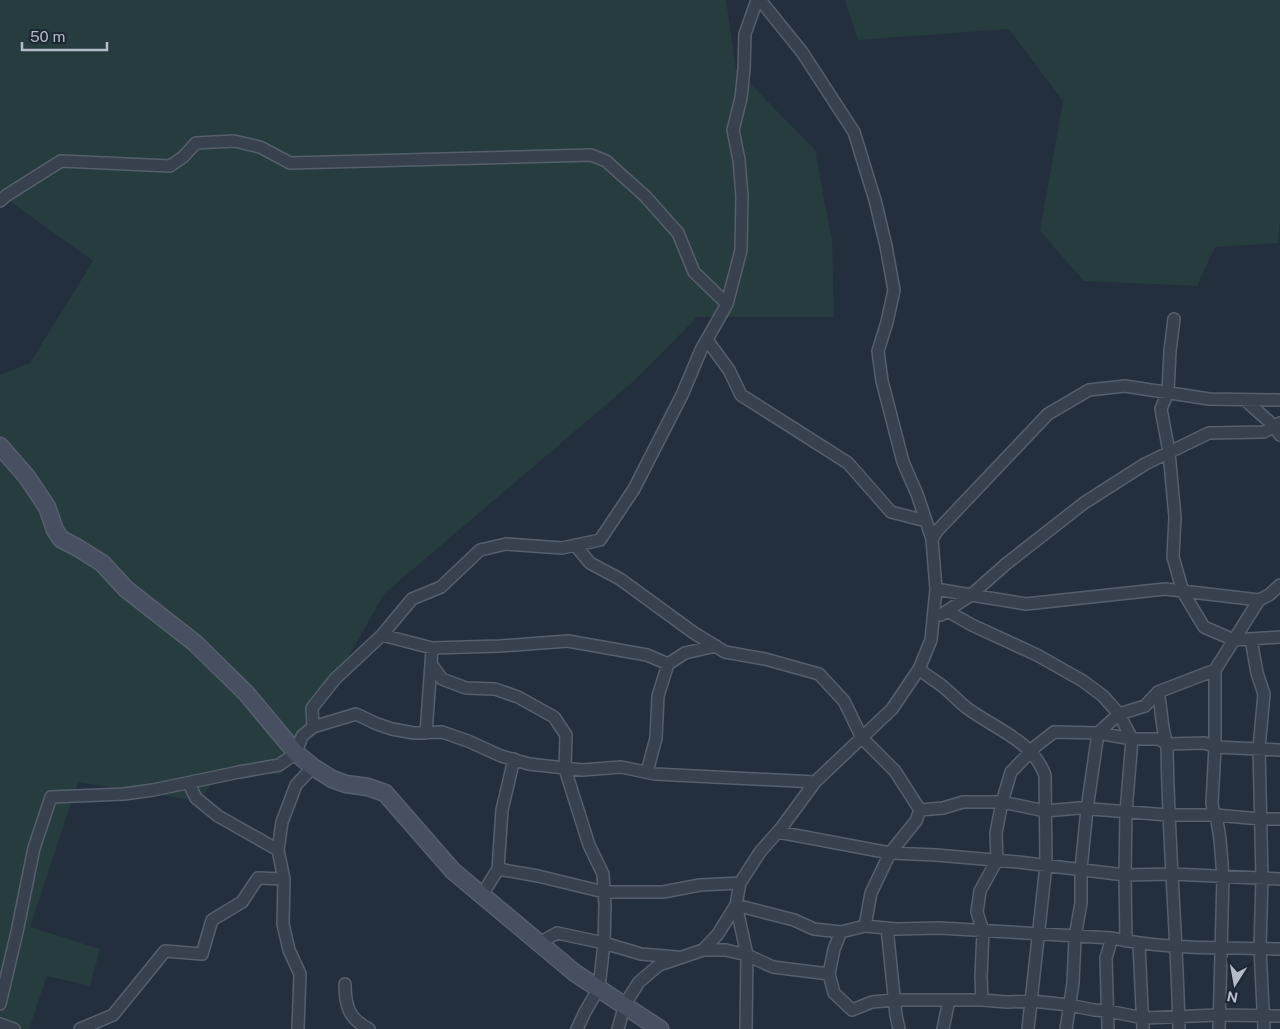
<svg xmlns="http://www.w3.org/2000/svg" width="1280" height="1029" font-family="'Public Sans',sans-serif">
  <style>
    .green { fill: #263c3f }
    .lines { fill: none; stroke-linecap: round; stroke-linejoin: round }
    .street-casing { stroke: #565f6c; stroke-width: 14 }
    .secondary-casing { stroke: #565f6c; stroke-width: 19 }
    .street { stroke: #38414e; stroke-width: 11 }
    .secondary { stroke: #465061; stroke-width: 16 }
  </style>
  <rect width="100%" height="100%" fill="#242f3e"/>
  <path class="green" d="M0,0h726l10,69 79,81 17,91 2,76h-137l-62,63 -251,214 -103,181 -59,-4 -24,30 -120,-19 -48,145 70,22 -10,37 -43,-10 -18,53h-20l-9,-2v-652l30,-12 63,-102 -93,-67z
    M845,0h435v220l-2,23 -63,4 -18,39 -113,-5 -44,-50 23,-130 -54,-72 -151,11z"/>
  <g class="lines">
    <defs>
      <path id="street" d="M760,0l42,52 52,80 21,68 11,46 8,44 -7,32 -9,29 4,30 21,81 14,32 15,45
        M0,201l7,-6 54,-34 109,5 13,-9 13,-14 38,-2 26,6 30,16 301,-8 15,6 39,35 33,37 16,39 33,32
        M1174,319l-4,32 -2,41 -7,17 8,43 6,65 -2,40 10,35 21,35 30,13 46,-3
        M707,340l22,30 12,25 107,68 43,49 35,9
        M1245,400l29,26 6,9
        M575,545l15,18 30,16 74,54 31,19 40,7 54,15 25,27 18,37 33,33 25,39
        M936,589l35,6 35,-31 78,-61 61,-39 64,-31 55,-1 16,-9
        M947,611l25,14 65,30 46,26 20,15 16,18 13,25 -6,73 -1,63 1,66
        M941,615l30,-20 55,9 139,-15 94,11
        M382,635l50,13 68,-2 68,-5 79,14 21,9
        M1251,639l6,34 7,21 -5,54 3,130 -2,70 4,81
        M432,648l-1,16 11,15 24,9 29,1 23,8 36,20 12,18 -1,34 24,76 14,29 2,31 -1,38 -5,45 -14,24 -8,17
        M919,669c7,6 15,11 22,16 9,7 17,16 26,23 28,21 65,32 78,67l1,90 -18,164
        M1215,670v77l-3,56 1,7 3,5 4,24 3,38 -4,152
        M1158,692c4,17 3,36 9,52 1,95 10,190 12,285
        M313,727l-1,-19 23,-29 47,-44 30,-36 29,-12 39,-37 26,-6 56,4 38,-8 34,-51 48,-94 19,-45 26,-46 14,-54 1,-54 -3,-36 -6,-30 8,-32 3,-29 1,-35 12,-34
        M426,733l5,-69
        M647,772l9,-34 2,-42 10,-32 17,-11 31,-7
        M189,784l7,14 22,18 60,34
        M778,832l112,21 46,2 82,7 107,13 47,-1 108,5
        M498,869l40,7 66,16h59l37,-7 40,-2
        M482,895l16,-26 4,-59 12,-51
        M865,926l31,3 43,-1 173,10c55,12 112,9 168,11
        M887,928l9,87 3,14
        M539,943l18,-10 47,10 37,11 36,3
        M1139,944l4,85
        M703,950h23l21,5 26,12 56,7 5,-25 7,-17
        M829,974l5,19 18,17 20,-8 22,-2h88l25,2 25,-1 37,4 25,5 14,1 35,7 75,-3 62,1
        M345,984c0,22 4,35 24,45
        M982,1000l-1,-23 2,-46 -6,-19 3,-21 17,-31 -1,-27 6,-31 43,9 34,-3 89,7h48l44,4h20
        M0,1004l17,-72 17,-84 17,-51 73,-3 29,-4 86,-18 40,-7 17,-12 6,-17 11,-9 43,-13 21,10 15,5 22,4 28,-1 26,9 33,15 28,8 53,6 39,-3 34,7 160,8
        M0,1024l14,5
        M80,1029l33,-14 52,-64 37,3 10,-34 30,-18 16,-24 26,1
        M298,1029l2,-55 -11,-24 -6,-26 1,-45 -6,-29 4,-28 14,-37 17,-18
        M618,1029l7,-25 14,-22 20,-17 44,-15 15,-16 18,-29 4,-22 20,-31 22,-25 33,-45 77,-73 27,-40 12,-29 5,-51 -4,-50 5,-8 111,-117 41,-24 36,-4 84,13 71,1
        M746,1029l1,-74 -11,-50 58,15 20,9 27,3 24,-6 6,-33 19,-40 26,-32 4,-11 23,-2 20,-6h39l9,-30 25,-26 18,-14 44,1 34,6h27l8,5 38,-1 10,4 65,3
        M943,1029l6,-29
        M1066,1029l7,-46 2,-46 6,-34v-34l6,-60 11,-76 21,-19 26,-8 13,-14 57,-22 44,-70 10,-5 11,-10
        M1108,1029l-2,-71 6,-20"/>
      <path id="secondary" d="M0,446l27,31 20,30 8,23 6,9 17,9 24,15 24,26 69,54 51,50 50,60 17,14 19,12 14,5 22,3 17,6 68,78 122,102 85,56"/>
    </defs>
    <use href="#street" class="street-casing"/>
    <use href="#secondary" class="secondary-casing"/>
    <use href="#street" class="street"/>
    <use href="#secondary" class="secondary"/>
  </g>
  <g transform="translate(1235 984) rotate(191)" stroke="#1d2633" stroke-width="4" paint-order="stroke">
  <path d="M0-4L9 19L0 12L-9 19Z" fill="#b4bcc9"/>
  <text y="-8" font-size="14" font-weight="bold" text-anchor="middle" fill="#b4bcc9">N</text>
  </g>
  <path d="M22 42v8h85v-8" fill="none" stroke="#b4bcc9" stroke-width="2.5"/>
  <text x="30" y="42" font-size="15" fill="#b4bcc9" stroke="#1d2633" stroke-width="4" paint-order="stroke">50 m</text>
</svg>
